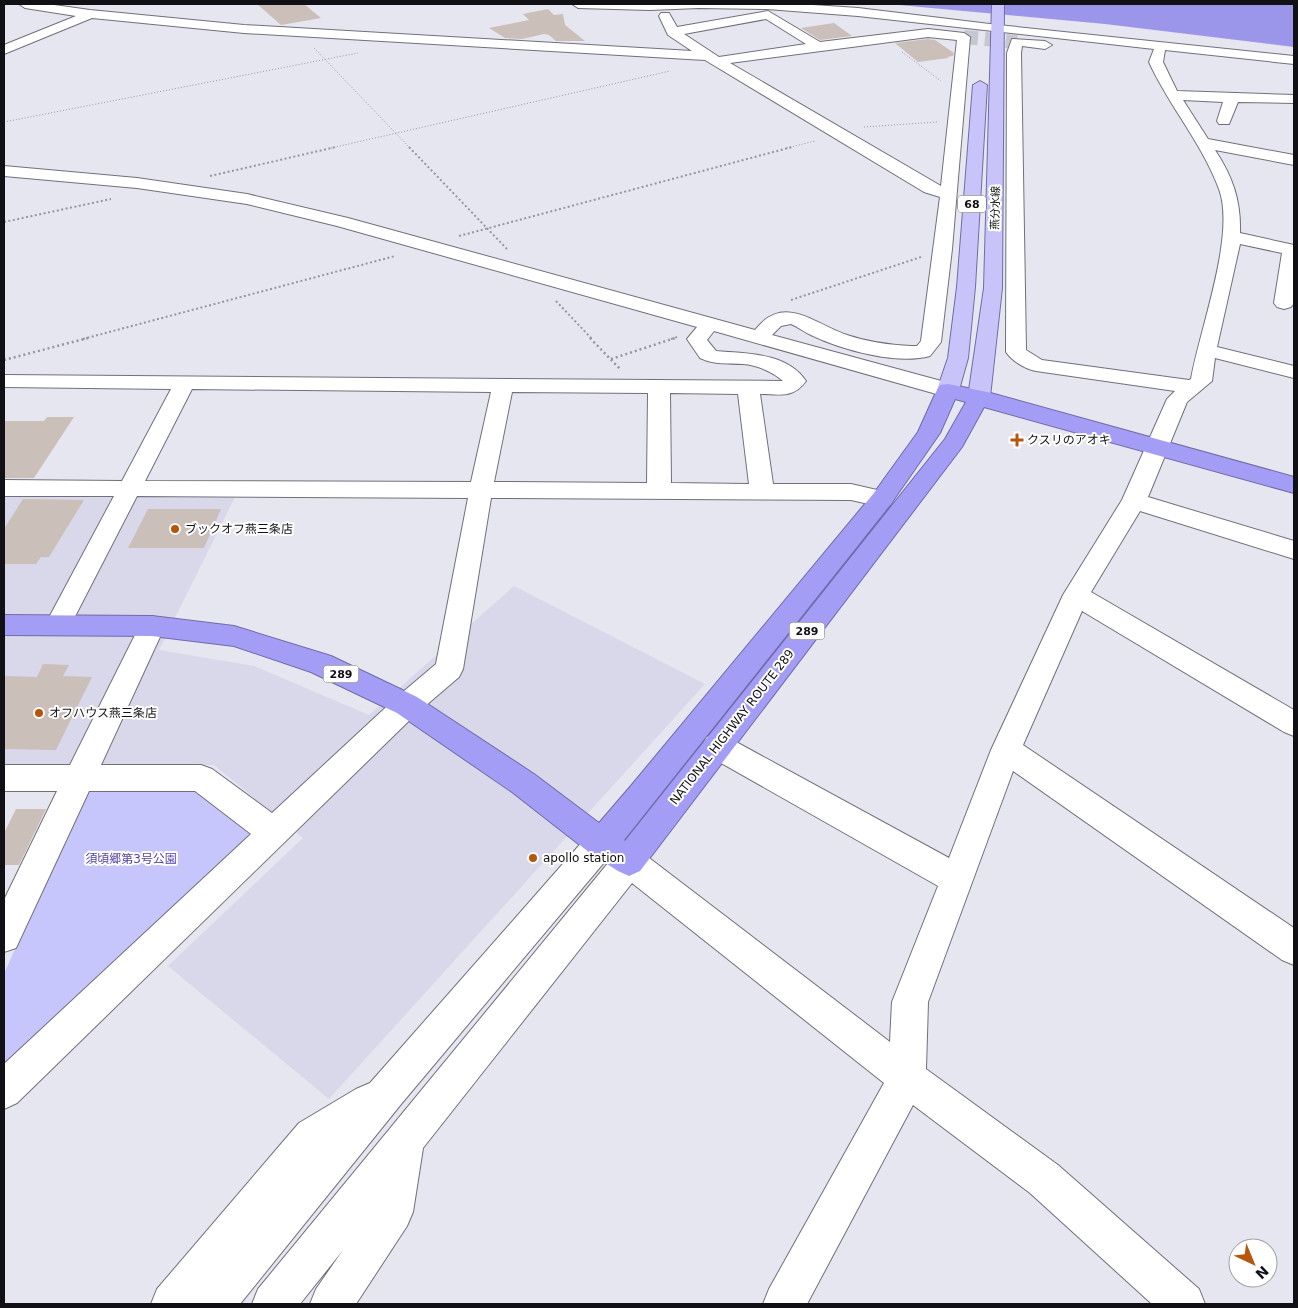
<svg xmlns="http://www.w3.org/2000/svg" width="1298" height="1308" font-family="'DejaVu Sans','Noto Sans JP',sans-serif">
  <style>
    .built { fill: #d8d8ea }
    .green { fill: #c7c6fc }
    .water { fill: #9c96ea }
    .building { fill: #cabfb9 }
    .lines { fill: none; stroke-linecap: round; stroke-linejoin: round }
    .minor-tunnel { stroke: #c6c6d0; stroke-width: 14; stroke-dasharray: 14 7; stroke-linecap: butt }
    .minor-casing { stroke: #71707a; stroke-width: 2 }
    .major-casing { stroke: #706ca7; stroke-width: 2 }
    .highway-casing { stroke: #706ca7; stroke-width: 2 }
    .path-far2 { stroke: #96969e; stroke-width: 1; stroke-dasharray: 1 2; stroke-linecap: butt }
    .path-far1 { stroke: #96969e; stroke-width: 2; stroke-dasharray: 2 2.5; stroke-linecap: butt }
    .path { stroke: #96969e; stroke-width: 2.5; stroke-dasharray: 2 3; stroke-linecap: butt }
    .minor { fill: #fff; fill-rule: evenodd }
    .major { fill: #c8c4fa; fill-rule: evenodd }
    .highway { fill: #a39df6; fill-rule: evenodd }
    .poi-dot { fill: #b5560c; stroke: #fff; stroke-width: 2 }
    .labels { text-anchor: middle; stroke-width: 4; stroke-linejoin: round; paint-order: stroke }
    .shield { fill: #fff; stroke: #58585b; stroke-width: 1 }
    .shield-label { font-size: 11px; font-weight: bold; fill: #111115 }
    .far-street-label { font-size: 11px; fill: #111115; stroke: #fff }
    .poi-label { font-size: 12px; fill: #111115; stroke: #fff; text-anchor: start }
    .street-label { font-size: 12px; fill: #111115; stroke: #fff }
    .park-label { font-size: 12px; fill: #5444a6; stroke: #fff }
  </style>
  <rect width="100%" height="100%" fill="#e6e6f1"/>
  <path class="built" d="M4,494l231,3 -76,153 95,16 115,49 145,-129 191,98 -376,415 -161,-133 135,-128 -89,-73 -210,-1z"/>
  <path class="green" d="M97,788l93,2 14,4 45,40 -3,12 -242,230v-102l78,-178z"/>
  <path class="water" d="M888,4h406v43l-189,-23z"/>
  <path class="building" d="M257,4h47l17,14 -40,7z
    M548,9l6,6 9,-1 2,11 20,16h-29l-7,-6 -5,-1 -22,5 -17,-1 -16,-10 40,-8 -6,-6z
    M834,23l18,13 -32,4 -19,-12z
    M928,39l7,1 19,13 -1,3 -6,1 2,1 -31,4 -23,-19z
    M47,417h27l-40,61h-30v-57h40z
    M23,499l61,1 -35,57h-8l-5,7h-32v-35z
    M148,509h73l-17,39h-76z
    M43,664l26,1 -6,11 29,1 -36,73 -52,-1v-73l33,1z
    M16,809h30l-27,56h-15v-32z"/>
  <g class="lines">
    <path class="minor-tunnel" d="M964,37l53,5"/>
    <defs>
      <path id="minor" d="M19,4h28l43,6 154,15 448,26 -24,-16 -9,-19 2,-3h8l8,14 91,-16 52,31 108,-13 36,4 6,4 -18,212 -11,93 -11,14c-33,9 -88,-6 -119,-21 -7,-3 -13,-8 -20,-11l-10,2 -9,9 184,50 3,5 -3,5 -8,1 -8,-1 -226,-64 -7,9 9,11c31,3 70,1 90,30 -13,18 -27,13 -46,13l13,90h78l39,9 4,6 -4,6 -8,2 -31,-7 -360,-2 -28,171 -4,8 -42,36 -400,390 -13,6v-45l247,-230 -56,-43h-106l-73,157 -12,4v-52l53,-109h-53v-26h66l73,-146 9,-3 9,3 4,7 -64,139h100l11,4 60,44 125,-116 39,-33 32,-166 -331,-2 -70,136 -9,3 -9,-3 -4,-7 69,-129h-110v-16l118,1 49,-92 -167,-2v-12l779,6c-10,-9 -26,-16 -40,-17 -15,-1 -29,1 -43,-6l-13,-19 10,-12 -360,-101 -90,-22 -110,-16 -133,-12v-10l133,12 110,16 101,24 407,112c29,-37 59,-6 92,5 21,7 42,10 64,11h6l4,-5 19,-144 -16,-5 -219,-132 -461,-27 -152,-15 -88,36v-9l72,-29 -51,-8zM766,19l40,25 -87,13 -35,-23zM928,37l29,3 -16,146 -211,-123zM192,389l299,3 -20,90 -326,-1zM512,392l136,1 -1,90 -153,-1zM670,393l68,1 11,90 -78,-1z
        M572,4h226l60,4 140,17 296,31v8l-129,-14 -2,12 14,29 117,4v8l-56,-1 -9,22h-10l-2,-3 6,-19 -40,-2 25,39 86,16v10l-79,-15c18,27 26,51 25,83l54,12v58l-3,4 -7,2 -7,-2 -3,-4 8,-50 -42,-9 -23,103 77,19v12l-79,-20 -3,23 -25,21 -39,95 146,44v18l-154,-48 -49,81 203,118v26l-10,-4 -202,-121 -59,134 271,183v37l-12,-5 -269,-189 -85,231 -2,67 132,96 141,124 6,15h-53l-122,-111 -117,-88 -106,199h-44l6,-15 115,-206 -252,-200 -209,265 -10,64 -6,14 -51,78h-46l6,-15 27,-39 -43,54h-48l6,-15 360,-438 11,-5 11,5 250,191 2,-40 46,-116 -231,-131 -5,-9 5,-9 10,-3 10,3 222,121 42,-108 72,-155 59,-95 45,-101 8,-8 -139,-20c-11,-2 -24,-10 -30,-19l1,-299 5,-14 33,2 7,4 -7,4 -23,-3 -1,7 5,297 16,10 147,20 2,-1c9,-51 45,-144 28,-190 -17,-46 -50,-83 -70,-127l5,-13 -296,-33 -91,-7 -68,-1 -49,2 -72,-2z
        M601,829l11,4 5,10 -5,10 -210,250 -162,201h-89l6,-15 142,-166 57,-34 14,-6 220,-250z"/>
      <path id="major" d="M992,4h12l-2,284 -12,109 -3,5 -8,1 -8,-1 -3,-5 16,-109z
        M980,81l7,4 -12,202 -7,71 -9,32 -3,5 -8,1 -8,-1 -3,-5 11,-32 9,-71 16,-202z"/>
      <path id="highway" d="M948,384l39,8 307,85v16l-310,-86 -22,40 -322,424 -11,5 -11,-5 -28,-18 -78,-61 -115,-79 -86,-41 -77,-26 -82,-10 -148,-1v-20l148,1 82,10 97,30 86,41 117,77 65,49 31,-36 244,-294 44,-61 19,-42 3,-5zM955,399l11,3 -21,37 -320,402 -1,-1 266,-335 50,-72z"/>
    </defs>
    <use href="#minor" class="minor-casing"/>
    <use href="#major" class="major-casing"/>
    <use href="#highway" class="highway-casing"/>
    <path class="path-far2" d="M314,48l96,100
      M902,52l39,29
      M4,122l354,-69
      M864,127l73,-5
      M331,148l339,-77
      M787,148l28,-7"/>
    <path class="path-far1" d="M409,147l98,102
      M210,176l126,-29
      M4,222l107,-23
      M459,236l333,-89
      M791,300l130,-43
      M556,301l36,38
      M83,339l312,-83
      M671,339l6,-2"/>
    <path class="path" d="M590,338l30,31
      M611,359l64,-21
      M4,360l84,-22"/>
    <use href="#minor" class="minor"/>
    <use href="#major" class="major"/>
    <use href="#highway" class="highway"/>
  </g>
  <g class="poi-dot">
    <path d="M1014.5 432.5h5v5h5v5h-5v5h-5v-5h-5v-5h5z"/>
    <circle cx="175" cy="529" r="5"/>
    <circle cx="39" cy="713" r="5"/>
    <circle cx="533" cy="858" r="5"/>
  </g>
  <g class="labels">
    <g class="shield">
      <rect x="958" y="195.5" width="28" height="17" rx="4"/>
      <rect x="789.5" y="622.5" width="35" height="17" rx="4"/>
      <rect x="323.5" y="665.5" width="35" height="17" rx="4"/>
    </g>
    <g class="shield-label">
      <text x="972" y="208">68</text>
      <text x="807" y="635">289</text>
      <text x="341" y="678">289</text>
    </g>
    <g class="far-street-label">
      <text transform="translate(995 208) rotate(-89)" y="4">燕分水線</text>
    </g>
    <g class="poi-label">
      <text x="1027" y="444">クスリのアオキ</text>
      <text x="185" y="533">ブックオフ燕三条店</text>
      <text x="49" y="717">オフハウス燕三条店</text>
      <text x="543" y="862">apollo station</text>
    </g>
    <g class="street-label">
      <text transform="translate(732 727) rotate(-52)" y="4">NATIONAL HIGHWAY ROUTE 289</text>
    </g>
    <g class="park-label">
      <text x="131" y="863">須頃郷第3号公園</text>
    </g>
  </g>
  <rect width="1298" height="1308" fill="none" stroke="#111115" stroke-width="10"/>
  <g transform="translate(1253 1263) rotate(136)"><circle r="24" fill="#ffffff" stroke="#a0a0a1"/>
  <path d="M0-4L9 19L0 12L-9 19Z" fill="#b5560c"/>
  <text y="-8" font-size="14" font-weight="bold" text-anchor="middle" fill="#111115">N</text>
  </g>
</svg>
